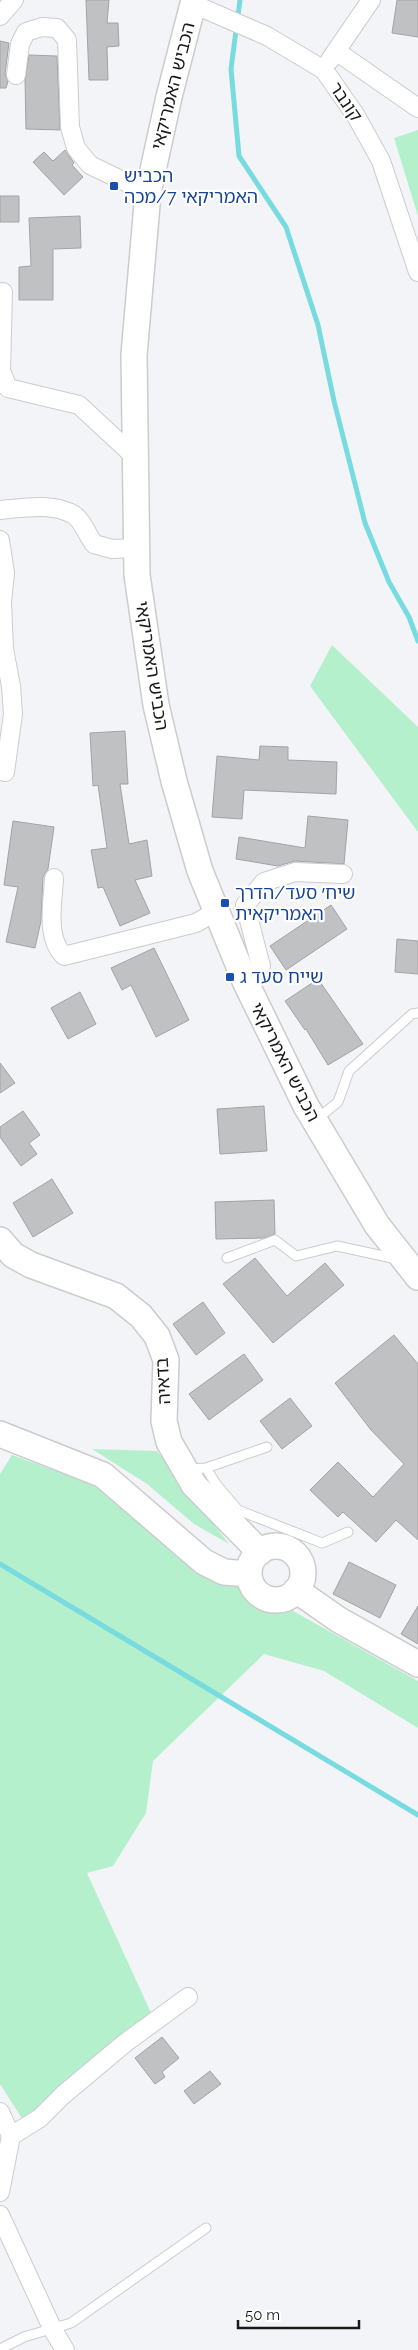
<svg xmlns="http://www.w3.org/2000/svg" width="418" height="2350" font-family="Raleway,'Noto Sans Hebrew',sans-serif">
  <style>
    .green { fill: #b5f0cd }
    .lines { fill: none; stroke-linecap: round; stroke-linejoin: round }
    .stream { stroke: #78dbdf; stroke-width: 5 }
    .building { fill: #c0c1c3; stroke: #a2a3a6 }
    .lane-casing { stroke: #cccccf; stroke-width: 11 }
    .street-casing { stroke: #cccccf; stroke-width: 20 }
    .secondary-casing { stroke: #cccccf; stroke-width: 28 }
    .lane { stroke: #fff; stroke-width: 9 }
    .street { stroke: #fff; stroke-width: 18 }
    .secondary { stroke: #fff; stroke-width: 25 }
    .transit-dot { fill: #1a4fb4; stroke: #fff; stroke-width: 2 }
    .labels { text-anchor: middle; stroke-width: 4.5; stroke-linejoin: round; paint-order: stroke }
    .street-label { font-size: 18px; fill: #19191a; stroke: #fff }
    .transit-label { font-size: 18px; fill: #164399; stroke: #fff; text-anchor: start }
  </style>
  <rect width="100%" height="100%" fill="#f3f4f7"/>
  <path class="green" d="M418,130v86l-24,-78z
    M332,645l86,82v105l-108,-146z
    M92,1449l65,2 72,93 -35,-20 -47,-40z
    M12,1455l71,26 38,19 140,93 157,88v47l-94,-57 -60,-17 -111,107 -7,52 -33,53 -26,7 65,142 -104,87 -25,18 -23,-36v-610z"/>
  <g class="lines">
    <path class="stream" d="M240,0l-9,69 8,87 47,71 32,98 16,76 31,122 24,59 20,35 9,24
      M0,1564l418,251"/>
  </g>
  <path class="building" d="M86,0h23l-2,23h11l1,23 -12,1 1,33h-19z
    M397,0h21v37l-26,-4z
    M0,41l9,2 -4,31 3,7 -2,7h-6z
    M29,55l28,1 3,74 -34,-1 -1,-49z
    M65,150l9,13 -2,2 11,12 -19,18 -31,-33 11,-10 9,9z
    M0,196h19v26h-19z
    M80,216l1,32 -28,1v51h-34v-33l12,-1 -2,-48z
    M125,731l3,53h-8l9,60 18,-4 5,36 -17,4 15,33 -30,13 -17,-39 -5,1 -7,-38 16,-2 -9,-63 -5,1 -3,-53z
    M260,746l28,1v13l49,2 -1,32 -92,-4 -2,29 -30,-2 5,-61 42,4z
    M308,816l40,4 -4,44 -49,-3 -17,5 -42,-7 3,-22 66,11z
    M13,821l41,6 -6,42 -5,8 -2,44 -6,27 -29,-6 12,-55 -14,-2z
    M331,905l16,24 -61,41 -16,-24z
    M397,939l21,2v33l-23,-2z
    M154,948l35,72 -33,17 -25,-52 -9,5 -11,-22z
    M318,979l45,65 -35,21 -22,-36 -1,1 -20,-29z
    M80,992l16,32 -28,15 -17,-31z
    M0,1063l15,20 -15,10z
    M264,1106l3,45 -47,3 -3,-45z
    M23,1111l17,24 -11,8 8,11 -16,12 -21,-29v-10z
    M52,1179l21,34 -40,24 -20,-34z
    M274,1200l1,34 -11,4 -48,1 -1,-37z
    M255,1258l32,38 38,-33 19,22 -71,58 -50,-59z
    M203,1302l22,31 -29,22 -23,-31z
    M394,1335l24,29v176l-22,-20 -20,22 -33,-30 -5,5 -28,-27 28,-28 35,35 31,-33 -33,-34 -36,-47z
    M244,1354l19,26 -54,40 -20,-26z
    M290,1398l22,28 -30,23 -22,-28z
    M349,1562l47,23 -16,33 -47,-24z
    M418,1606v38l-17,-10z
    M162,2037l17,21 -17,14 3,5 -10,7 -20,-26z
    M210,2071l11,13 -27,20 -10,-13z"/>
  <g class="lines">
    <defs>
      <path id="lane" d="M317,1119l21,-17 11,-31 63,-57 6,-1
        M227,1258l48,-18 21,16 41,-10 60,13
        M206,1468l61,-21
        M189,1469l17,-1 10,16 22,26 84,33 26,-11
        M0,2349l24,-12 47,-14 135,-95"/>
      <path id="street" d="M193,4l74,32 57,34 32,46 25,45 37,111
        M0,16l14,-16
        M336,51l82,57
        M330,60l41,-60
        M16,75l4,-31 6,-12 16,-5 15,1 10,12 3,87 6,21 14,17 58,28
        M3,292l-2,79 7,17 71,17 55,51
        M0,510c23,-2 53,-8 74,5 8,5 14,21 20,29l18,5 25,-1
        M0,540l5,33 -3,29 2,47 7,37 2,28 -8,58
        M54,878c-1,25 -9,59 10,78l132,-33 19,-11
        M245,981l16,-15 -16,-61 19,-23 31,-10 48,2
        M0,2112l11,24 -11,56
        M11,2136l29,-18 23,-23 62,-52 63,-46
        M0,2215l53,115 12,20"/>
      <path id="secondary" d="M194,0l-25,97 -21,96 -14,162 3,220 19,130 18,76 26,90 45,110 61,125 71,119 41,52
        M0,1240l13,15 18,10 85,31 25,20 16,20 9,24 -2,61 5,21 25,43 66,67
        M0,1434l103,41 101,87 20,10 25,2
        M249 1573a27 27 0 1 1 54 0a27 27 0 1 1-54 0Z
        M296,1590l43,30 79,44"/>
    </defs>
    <use href="#lane" class="lane-casing"/>
    <use href="#street" class="street-casing"/>
    <use href="#secondary" class="secondary-casing"/>
    <use href="#lane" class="lane"/>
    <use href="#street" class="street"/>
    <use href="#secondary" class="secondary"/>
  </g>
  <g class="transit-dot">
    <rect x="109" y="181" width="10" height="10" rx="2.5"/>
    <rect x="220" y="898" width="10" height="10" rx="2.5"/>
    <rect x="225" y="972" width="10" height="10" rx="2.5"/>
  </g>
  <g class="labels">
    <g class="street-label">
      <text transform="translate(173 86) rotate(-76)" y="6">הכביש האמריקאי</text>
      <text transform="translate(346 102) rotate(56)" y="6">קונבר</text>
      <text transform="translate(152 666) rotate(81)" y="6">הכביש האמריקאי</text>
      <text transform="translate(285 1062) rotate(63)" y="6">הכביש האמריקאי</text>
      <text transform="translate(163 1381) rotate(-93)" y="6">בדאיה</text>
    </g>
    <g class="transit-label">
      <text x="124" y="182">הכביש<tspan x="124" dy="21">האמריקאי 7/מכה</tspan></text>
      <text x="235" y="899">שיח׳ סעד/הדרך<tspan x="235" dy="21">האמריקאית</tspan></text>
      <text x="240" y="983">שייח סעד ג</text>
    </g>
  </g>
  <path d="M238 2320v8h121v-8" fill="none" stroke="#19191a" stroke-width="2.5"/>
  <text x="245" y="2320" font-size="15" fill="#19191a" stroke="#ffffff" stroke-width="4" paint-order="stroke">50 m</text>
</svg>
